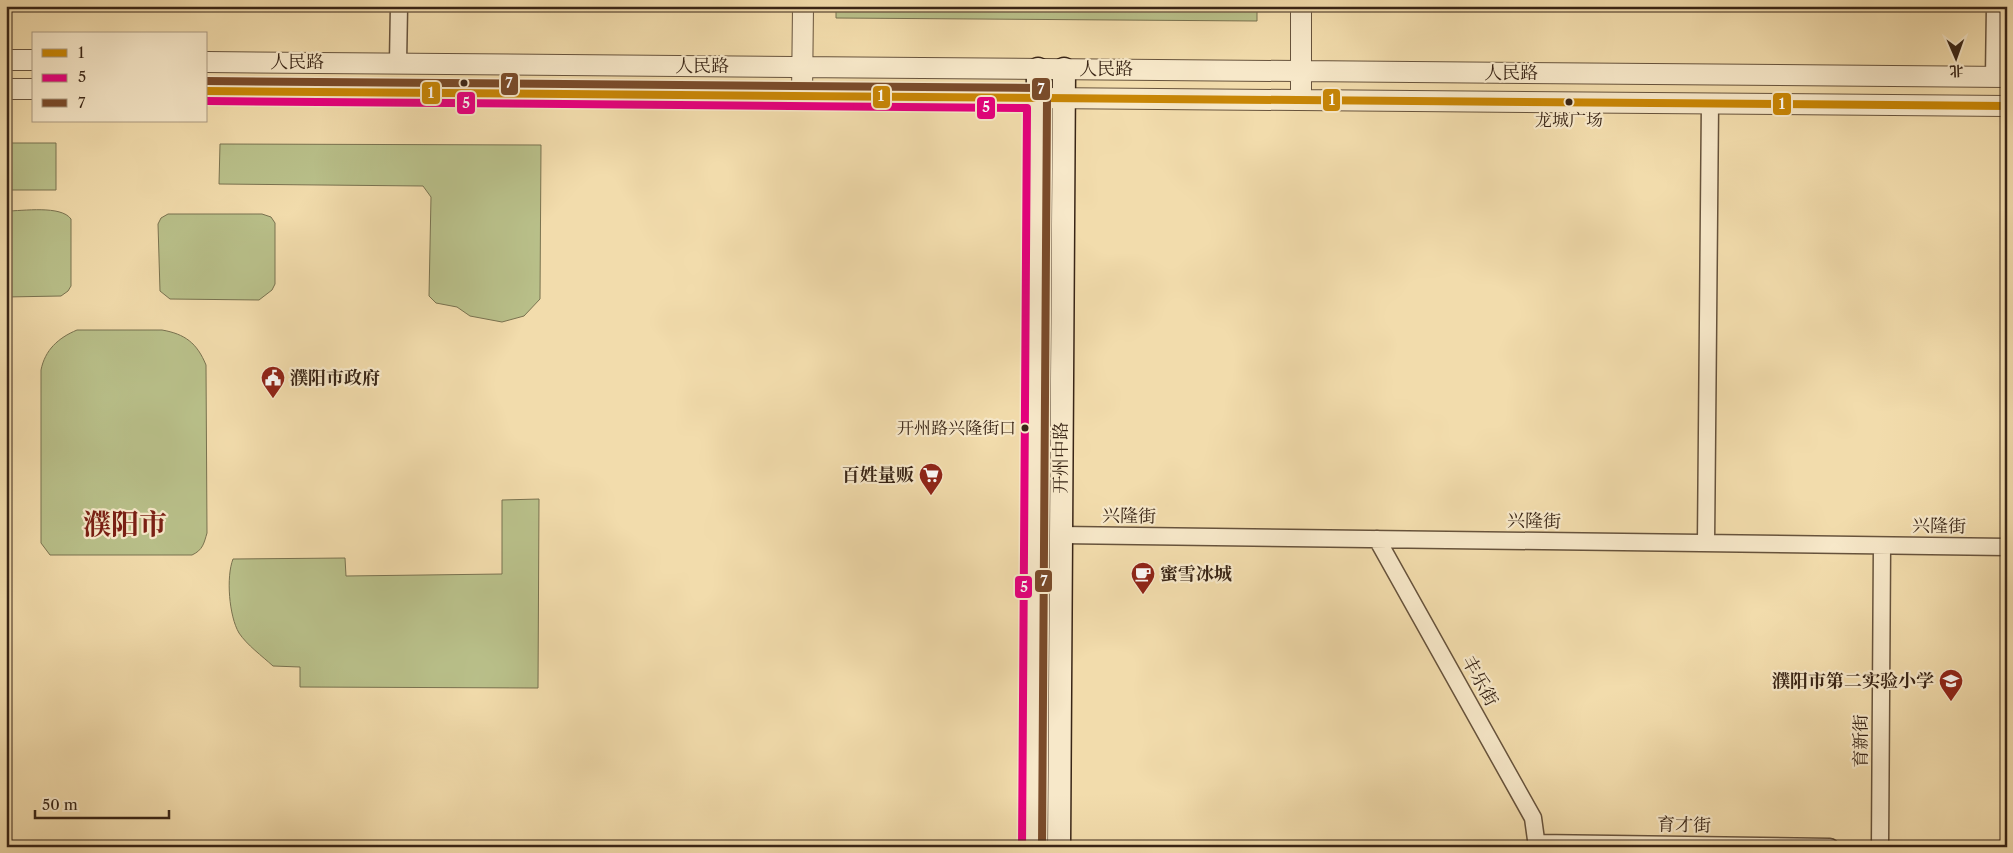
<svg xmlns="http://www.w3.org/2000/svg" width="2013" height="853" font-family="'Libre Caslon Text','Noto Serif SC',serif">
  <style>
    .green { fill: #b9c08a; stroke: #797250 }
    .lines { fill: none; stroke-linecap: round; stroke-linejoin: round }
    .minor-casing { stroke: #67533c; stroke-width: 19 }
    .tertiary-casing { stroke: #67533c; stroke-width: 22 }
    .secondary-casing { stroke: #392516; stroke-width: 25 }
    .minor { stroke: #f7e8c9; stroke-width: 16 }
    .tertiary { stroke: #f7e8c9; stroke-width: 20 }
    .secondary { stroke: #f7e8c9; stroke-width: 22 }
    .bus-1-casing { stroke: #f7e8c9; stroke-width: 11 }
    .bus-2-casing { stroke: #f7e8c9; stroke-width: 11 }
    .bus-3-casing { stroke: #f7e8c9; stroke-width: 11 }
    .bus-1 { stroke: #c88606; stroke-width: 8 }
    .bus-2 { stroke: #e5007d; stroke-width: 8 }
    .bus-3 { stroke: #7a4b2a; stroke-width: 8 }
    .bus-dot { fill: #392516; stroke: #f7e8c9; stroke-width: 2 }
    .labels { text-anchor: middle; stroke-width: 4.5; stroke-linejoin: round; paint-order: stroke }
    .bus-label { font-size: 17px; fill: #392516; stroke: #f7e8c9 }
    .street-label { font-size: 18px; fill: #392516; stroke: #f7e8c9 }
    .poi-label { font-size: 18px; font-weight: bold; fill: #392516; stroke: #f7e8c9; text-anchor: start }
    .town-label { font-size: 28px; font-weight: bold; fill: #7a1f14; stroke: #f7e8c9 }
    .line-badge { stroke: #f7e8c9; stroke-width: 2 }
    .badge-label { font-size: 14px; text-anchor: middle; font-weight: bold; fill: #fff }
  </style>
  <rect width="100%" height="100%" fill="#f2dcac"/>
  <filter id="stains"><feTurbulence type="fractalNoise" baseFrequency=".004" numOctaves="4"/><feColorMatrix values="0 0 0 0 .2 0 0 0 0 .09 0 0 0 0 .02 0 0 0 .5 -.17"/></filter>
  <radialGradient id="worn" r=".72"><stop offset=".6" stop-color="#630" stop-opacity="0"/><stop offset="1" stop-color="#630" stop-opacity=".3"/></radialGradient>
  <path class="green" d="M836,6h421v15l-421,-3z
    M6,143h50v47h-50z
    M220,144l321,1 -1,154 -16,17 -22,6 -32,-6 -13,-9 -21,-4 -7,-7 2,-99 -8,-11 -204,-2z
    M6,211c17,0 55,-6 65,8v67l-3,5 -7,5 -55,1z
    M168,214h94l9,3 4,6v61l-3,6 -13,10 -89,-1 -10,-8 -2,-67 3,-6z
    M77,330h85c23,4 35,13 44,35l1,168c-3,10 -4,17 -15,22h-142l-9,-12v-173c4,-20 17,-32 36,-40z
    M539,499l-1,189 -238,-1v-20l-27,-1c-11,-10 -26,-21 -34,-33 -10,-17 -13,-56 -6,-74l112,-1 1,18 156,-2v-74z"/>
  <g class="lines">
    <defs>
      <path id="minor" d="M398,63l1,-57
        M1994,77l1,-71
        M1061,535l946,12
        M1377,539l156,279 4,29
        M1706,543l4,-440
        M1537,843l293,4
        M1880,847l2,-301"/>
      <path id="tertiary" d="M6,60h28
        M206,62l1801,15
        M6,89h28
        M206,91l1801,15
        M802,96l1,-90
        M1301,100v-94"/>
      <path id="secondary" d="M1032,847l6,-778
        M1059,847l5,-778"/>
    </defs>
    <use href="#minor" class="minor-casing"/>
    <use href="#tertiary" class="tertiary-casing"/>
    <use href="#secondary" class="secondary-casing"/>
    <use href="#minor" class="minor"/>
    <use href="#tertiary" class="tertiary"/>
    <use href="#secondary" class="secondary"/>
    <defs>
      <path id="bus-1" d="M206,91l1801,15"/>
      <path id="bus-2" d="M206,101l821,7 -5,739"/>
      <path id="bus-3" d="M206,81l831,7 6,2 4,8 -5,749"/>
    </defs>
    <use href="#bus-1" class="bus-1-casing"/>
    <use href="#bus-2" class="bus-2-casing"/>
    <use href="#bus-3" class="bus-3-casing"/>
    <use href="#bus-1" class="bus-1"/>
    <use href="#bus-2" class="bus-2"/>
    <use href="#bus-3" class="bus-3"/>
  </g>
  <defs>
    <symbol id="civic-pin" viewBox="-11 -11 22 30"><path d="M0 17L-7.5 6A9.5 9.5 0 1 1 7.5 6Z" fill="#8f2418" stroke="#f7e8c9"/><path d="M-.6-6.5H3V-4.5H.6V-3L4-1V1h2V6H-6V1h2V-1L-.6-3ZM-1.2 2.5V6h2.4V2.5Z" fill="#fff"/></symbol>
    <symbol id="supermarket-pin" viewBox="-11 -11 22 30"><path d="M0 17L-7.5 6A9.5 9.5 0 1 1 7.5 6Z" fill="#8f2418" stroke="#f7e8c9"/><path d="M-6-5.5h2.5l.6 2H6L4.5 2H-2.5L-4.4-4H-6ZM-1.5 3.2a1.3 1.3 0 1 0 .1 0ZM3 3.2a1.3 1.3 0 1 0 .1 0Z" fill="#fff"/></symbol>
    <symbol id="cafe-pin" viewBox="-11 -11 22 30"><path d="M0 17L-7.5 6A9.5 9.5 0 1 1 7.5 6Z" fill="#8f2418" stroke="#f7e8c9"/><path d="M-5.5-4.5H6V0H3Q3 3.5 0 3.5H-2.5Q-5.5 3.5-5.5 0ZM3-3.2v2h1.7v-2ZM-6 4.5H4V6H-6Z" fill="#fff"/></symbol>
    <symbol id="school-pin" viewBox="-11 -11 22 30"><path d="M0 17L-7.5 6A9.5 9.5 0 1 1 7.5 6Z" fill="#8f2418" stroke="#f7e8c9"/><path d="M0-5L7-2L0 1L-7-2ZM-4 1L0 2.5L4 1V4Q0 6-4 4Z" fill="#fff"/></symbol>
  </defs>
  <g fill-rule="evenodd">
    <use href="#civic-pin" x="259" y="364" width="28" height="38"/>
    <use href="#supermarket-pin" x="917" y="461" width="28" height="38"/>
    <use href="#cafe-pin" x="1129" y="560" width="28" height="38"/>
    <use href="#school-pin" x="1937" y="667" width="28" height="38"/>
  </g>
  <g class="bus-dot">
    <circle cx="464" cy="83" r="4.5"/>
    <circle cx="1569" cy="102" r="4.5"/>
    <circle cx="1025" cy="428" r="4.5"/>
  </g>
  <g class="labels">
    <g class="bus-label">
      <text x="1569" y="126">龙城广场</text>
      <text x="1016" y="434" text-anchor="end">开州路兴隆街口</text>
    </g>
    <g class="street-label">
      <text x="297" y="68">人民路</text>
      <text x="702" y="72">人民路</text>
      <text x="1106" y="75">人民路</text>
      <text x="1511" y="79">人民路</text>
      <text transform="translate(1061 458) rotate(-90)" y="6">开州中路</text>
      <text transform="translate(1129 516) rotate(1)" y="6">兴隆街</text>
      <text transform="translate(1534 521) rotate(1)" y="6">兴隆街</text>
      <text transform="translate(1939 526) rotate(1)" y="6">兴隆街</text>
      <text transform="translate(1480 681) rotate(61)" y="6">丰乐街</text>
      <text transform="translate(1861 741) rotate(-90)" y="6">育新街</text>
      <text transform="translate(1684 825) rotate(1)" y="6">育才街</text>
    </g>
    <g class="poi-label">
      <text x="290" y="384">濮阳市政府</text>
      <text x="914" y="481" text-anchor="end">百姓量贩</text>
      <text x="1160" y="580">蜜雪冰城</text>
      <text x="1934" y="687" text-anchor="end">濮阳市第二实验小学</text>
    </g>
    <g class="town-label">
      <text x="125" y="534">濮阳市</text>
    </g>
  </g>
  <g class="line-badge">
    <rect x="500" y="72" width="19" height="24" rx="5" fill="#7a4b2a"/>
    <rect x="1031" y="77" width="20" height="24" rx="5" fill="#7a4b2a"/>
    <rect x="421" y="81" width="20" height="24" rx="5" fill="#c88606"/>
    <rect x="872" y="85" width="19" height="24" rx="5" fill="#c88606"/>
    <rect x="1322" y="88" width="19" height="24" rx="5" fill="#c88606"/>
    <rect x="456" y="91" width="20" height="24" rx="5" fill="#e5007d"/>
    <rect x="1772" y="92" width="20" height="24" rx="5" fill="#c88606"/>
    <rect x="976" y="96" width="20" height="24" rx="5" fill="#e5007d"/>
    <rect x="1034" y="569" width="19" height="24" rx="5" fill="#7a4b2a"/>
    <rect x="1014" y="575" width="19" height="24" rx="5" fill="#e5007d"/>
  </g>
  <g class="badge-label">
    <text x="509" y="88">7</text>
    <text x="1041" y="94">7</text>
    <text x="431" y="98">1</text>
    <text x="881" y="101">1</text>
    <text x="1332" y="105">1</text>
    <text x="466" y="108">5</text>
    <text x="1782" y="109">1</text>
    <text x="986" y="112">5</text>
    <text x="1044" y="586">7</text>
    <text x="1024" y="592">5</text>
  </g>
  <rect width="2013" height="853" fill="none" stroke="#f2dcac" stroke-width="25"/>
  <rect x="8" y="8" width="1998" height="838" fill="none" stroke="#392516" stroke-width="2.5"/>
  <rect x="12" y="12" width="1988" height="828" fill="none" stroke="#392516"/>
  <rect x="32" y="32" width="175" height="90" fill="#f7e8c9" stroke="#ab9a81"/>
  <rect x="42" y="49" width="25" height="8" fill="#c88606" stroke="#ab9a81"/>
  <text x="78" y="58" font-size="15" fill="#392516">1</text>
  <rect x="42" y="74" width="25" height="8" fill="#e5007d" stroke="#ab9a81"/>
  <text x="78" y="82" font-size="15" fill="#392516">5</text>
  <rect x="42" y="99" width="25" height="8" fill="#7a4b2a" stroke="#ab9a81"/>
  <text x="78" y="108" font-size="15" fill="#392516">7</text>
  <g transform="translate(1956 58) rotate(178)" stroke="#f7e8c9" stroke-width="4" paint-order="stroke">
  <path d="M0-4L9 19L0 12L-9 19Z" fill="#392516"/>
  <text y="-8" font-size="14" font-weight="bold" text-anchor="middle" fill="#392516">北</text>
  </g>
  <path d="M35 810v8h134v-8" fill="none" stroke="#392516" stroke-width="2.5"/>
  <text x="42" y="810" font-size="15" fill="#392516" stroke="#f7e8c9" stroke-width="4" paint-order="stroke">50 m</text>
  <rect width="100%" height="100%" filter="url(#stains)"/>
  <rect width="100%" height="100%" fill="url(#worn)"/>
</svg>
